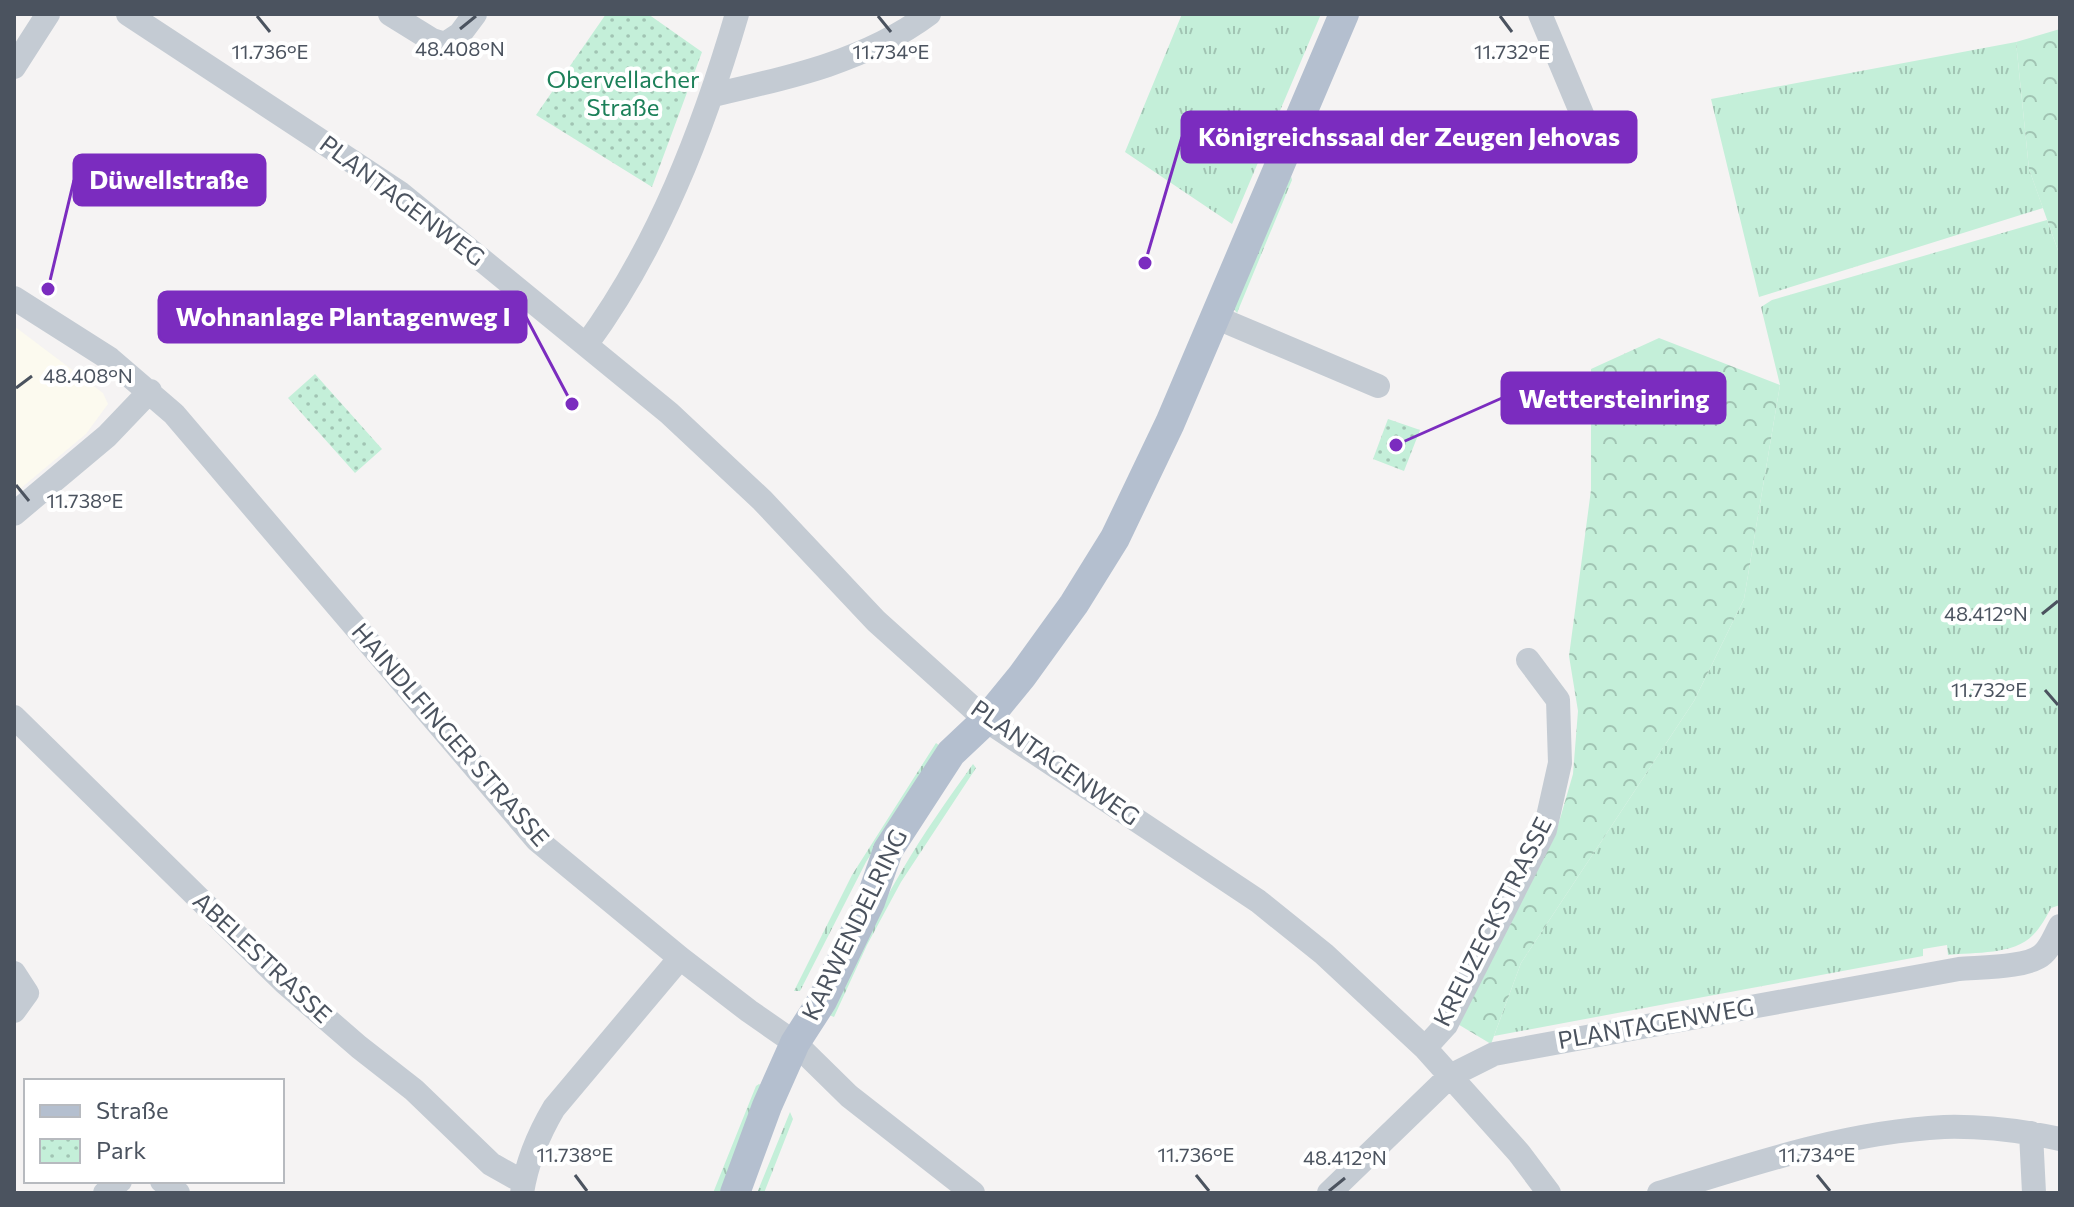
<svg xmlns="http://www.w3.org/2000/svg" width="2074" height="1207" font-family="Commissioner,sans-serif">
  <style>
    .commercial { fill: #fcfaef }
    .grass { fill: url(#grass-tufts) }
    .forest { fill: url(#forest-crowns) }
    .park { fill: url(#park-dots) }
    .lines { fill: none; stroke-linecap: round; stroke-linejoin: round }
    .minor { stroke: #c4cbd3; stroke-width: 24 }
    .major { stroke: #b4bfcf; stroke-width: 30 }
    .ticks { fill: none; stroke: #4b535f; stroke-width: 3 }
    .labels { text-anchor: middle; stroke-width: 8; stroke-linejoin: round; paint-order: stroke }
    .park-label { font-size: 24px; fill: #1c8059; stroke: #fff }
    .street-label { font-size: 24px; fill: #4b535f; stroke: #fff }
    .ticks-label { font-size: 20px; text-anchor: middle; fill: #4b535f; stroke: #fff; stroke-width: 8; stroke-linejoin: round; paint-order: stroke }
    .leader { fill: none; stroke: #7b2cbf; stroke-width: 3 }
    .callout-dot { fill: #7b2cbf; stroke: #fff; stroke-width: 3 }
    .callout { fill: #7b2cbf; stroke: #7b2cbf; stroke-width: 3 }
    .callout-label { font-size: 26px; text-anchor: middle; font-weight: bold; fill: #fff }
  </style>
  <defs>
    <pattern id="grass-tufts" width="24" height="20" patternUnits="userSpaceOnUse" patternTransform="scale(2)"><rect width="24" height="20" fill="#c4efd9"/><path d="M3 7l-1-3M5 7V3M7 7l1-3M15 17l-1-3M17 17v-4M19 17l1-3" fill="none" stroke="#a1c4b3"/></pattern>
    <pattern id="forest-crowns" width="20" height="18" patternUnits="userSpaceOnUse" patternTransform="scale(2)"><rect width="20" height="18" fill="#c4efd9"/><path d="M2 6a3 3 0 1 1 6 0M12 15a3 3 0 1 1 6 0" fill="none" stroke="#a1c4b3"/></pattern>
    <pattern id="park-dots" width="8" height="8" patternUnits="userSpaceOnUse" patternTransform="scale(2)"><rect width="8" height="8" fill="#c4efd9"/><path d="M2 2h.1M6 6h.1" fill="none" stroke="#a1c4b3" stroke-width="1.8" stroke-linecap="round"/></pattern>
  </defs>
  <rect width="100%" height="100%" fill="#f5f3f3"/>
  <path class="commercial" d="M14,326l89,67 5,11 -22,30 -72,60z"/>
  <path class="grass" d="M1182,14h139l-89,210 -107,-72z
    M2016,42l13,127 14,39 -284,89 -48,-198z
    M1291,176l1,4 -55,133 -4,-5z
    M2047,220l13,36v649l-9,3c-5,9 -10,19 -18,27 -19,20 -58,17 -85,20l-1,-10 -24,4v7l-429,80 27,-73 173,-262 50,-102 36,-214 -19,-78 11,-7z
    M936,743l4,3 -74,116 -66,129h-6l58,-116z
    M973,764l3,4 -75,114 -34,63 -33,72 -5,-2c23,-49 45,-97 72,-143 22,-38 47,-73 72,-108z
    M759,1084l4,2 -43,107h-7l43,-107z
    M790,1112l3,7 -29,74h-7z"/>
  <path class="forest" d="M2060,29v227l-31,-87 -13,-127z
    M1659,338l121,47 -36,214 -50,102 -173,262 -30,81 -35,-21 99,-187 18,-62 5,-63 -9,-55 22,-166v-121z"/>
  <path class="park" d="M606,14h42l54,38 -50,135 -116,-72z
    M315,374l67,75 -27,24 -67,-75z
    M1388,419l32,11 -16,41 -31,-12z"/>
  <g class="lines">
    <path class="minor" d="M128,14l272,179 269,220 93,87 114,121 110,99 272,181 66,53 101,94 94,105 30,40
      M390,14l42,26 13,4 15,-10 15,-20
      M1540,14l47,112 14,9 11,-2
      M14,67l34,-53
      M713,95c75,-17 153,-34 216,-81
      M14,298l96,61 64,55 363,426 143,118 69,53 46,32 54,53 124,97
      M1215,317l163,69
      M586,345c72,-98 117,-215 151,-331
      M14,514l93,-78 43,-45
      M14,717l271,266 74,64 55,43 77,74 32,18
      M14,973l13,20 -13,18
      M1425,1048l21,-23 99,-195 15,-67 -2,-63 -30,-40
      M2031,1133l3,60
      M162,1181l16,12
      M105,1193l15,-12
      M522,1193c5,-32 16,-58 32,-85l126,-150
      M1329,1193l121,-117 44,-22 465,-85c21,-2 69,-1 84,-15 8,-7 12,-19 17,-28
      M1659,1193c93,-29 187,-61 285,-66 38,-1 79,4 116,12"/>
    <path class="major" d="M735,1193l32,-87 28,-63 27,-42 48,-99 18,-52 63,-97 35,-33 36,-44 52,-72 41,-66 55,-115 174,-409"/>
  </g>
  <path class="ticks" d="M257,16l13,16M878,16l13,16M1500,16l12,16M460,29l16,-13M16,388l16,-12M16,485l13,16M2042,614l16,-13M2045,690l13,15M575,1175l12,16M1196,1175l13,16M1817,1175l13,16M1329,1191l16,-13"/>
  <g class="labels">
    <g class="park-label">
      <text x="623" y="88">Obervellacher<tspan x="623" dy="28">Straße</tspan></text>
    </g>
    <g class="street-label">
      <text transform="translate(402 201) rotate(37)" y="8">PLANTAGENWEG</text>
      <text transform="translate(450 735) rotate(49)" y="8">HAINDLFINGER STRASSE</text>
      <text transform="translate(1055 763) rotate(35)" y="8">PLANTAGENWEG</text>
      <text transform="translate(1493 922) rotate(-63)" y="8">KREUZECKSTRASSE</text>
      <text transform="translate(855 925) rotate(-64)" y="8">KARWENDELRING</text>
      <text transform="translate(262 958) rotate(43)" y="8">ABELESTRASSE</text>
      <text transform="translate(1656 1024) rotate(-10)" y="8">PLANTAGENWEG</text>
    </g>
  </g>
  <g class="ticks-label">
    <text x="460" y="56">48.408°N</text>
    <text x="270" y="59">11.736°E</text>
    <text x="891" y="59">11.734°E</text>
    <text x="1512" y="59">11.732°E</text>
    <text x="88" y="383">48.408°N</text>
    <text x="85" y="508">11.738°E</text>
    <text x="1986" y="621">48.412°N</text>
    <text x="1989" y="697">11.732°E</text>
    <text x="575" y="1162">11.738°E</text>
    <text x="1196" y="1162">11.736°E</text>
    <text x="1817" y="1162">11.734°E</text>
    <text x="1345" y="1165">48.412°N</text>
  </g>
  <path class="leader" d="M1145 263L1182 137M48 289L74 180M572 404L526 317M1396 445L1502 398"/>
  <g class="callout-dot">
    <circle cx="1145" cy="263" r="8"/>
    <circle cx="48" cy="289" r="8"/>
    <circle cx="572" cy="404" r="8"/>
    <circle cx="1396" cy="445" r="8"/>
  </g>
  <g class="callout">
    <rect x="1182" y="112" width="454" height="50" rx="8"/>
    <rect x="74" y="155" width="191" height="50" rx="8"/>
    <rect x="159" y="292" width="367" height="50" rx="8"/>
    <rect x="1502" y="373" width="223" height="50" rx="8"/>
  </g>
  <g class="callout-label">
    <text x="1409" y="146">Königreichssaal der Zeugen Jehovas</text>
    <text x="169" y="189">Düwellstraße</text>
    <text x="343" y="326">Wohnanlage Plantagenweg I</text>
    <text x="1614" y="408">Wettersteinring</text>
  </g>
  <rect width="2074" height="1207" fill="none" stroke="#4b535f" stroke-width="32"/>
  <rect x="24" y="1079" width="260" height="104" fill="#ffffff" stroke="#b7babf" stroke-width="2"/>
  <rect x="40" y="1105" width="40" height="12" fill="#b4bfcf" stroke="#b7babf" stroke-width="2"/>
  <text x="96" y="1119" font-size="24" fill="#4b535f">Straße</text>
  <rect x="40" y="1139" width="40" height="24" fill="url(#park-dots)" stroke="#b7babf" stroke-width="2"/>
  <text x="96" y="1159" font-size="24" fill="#4b535f">Park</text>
</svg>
